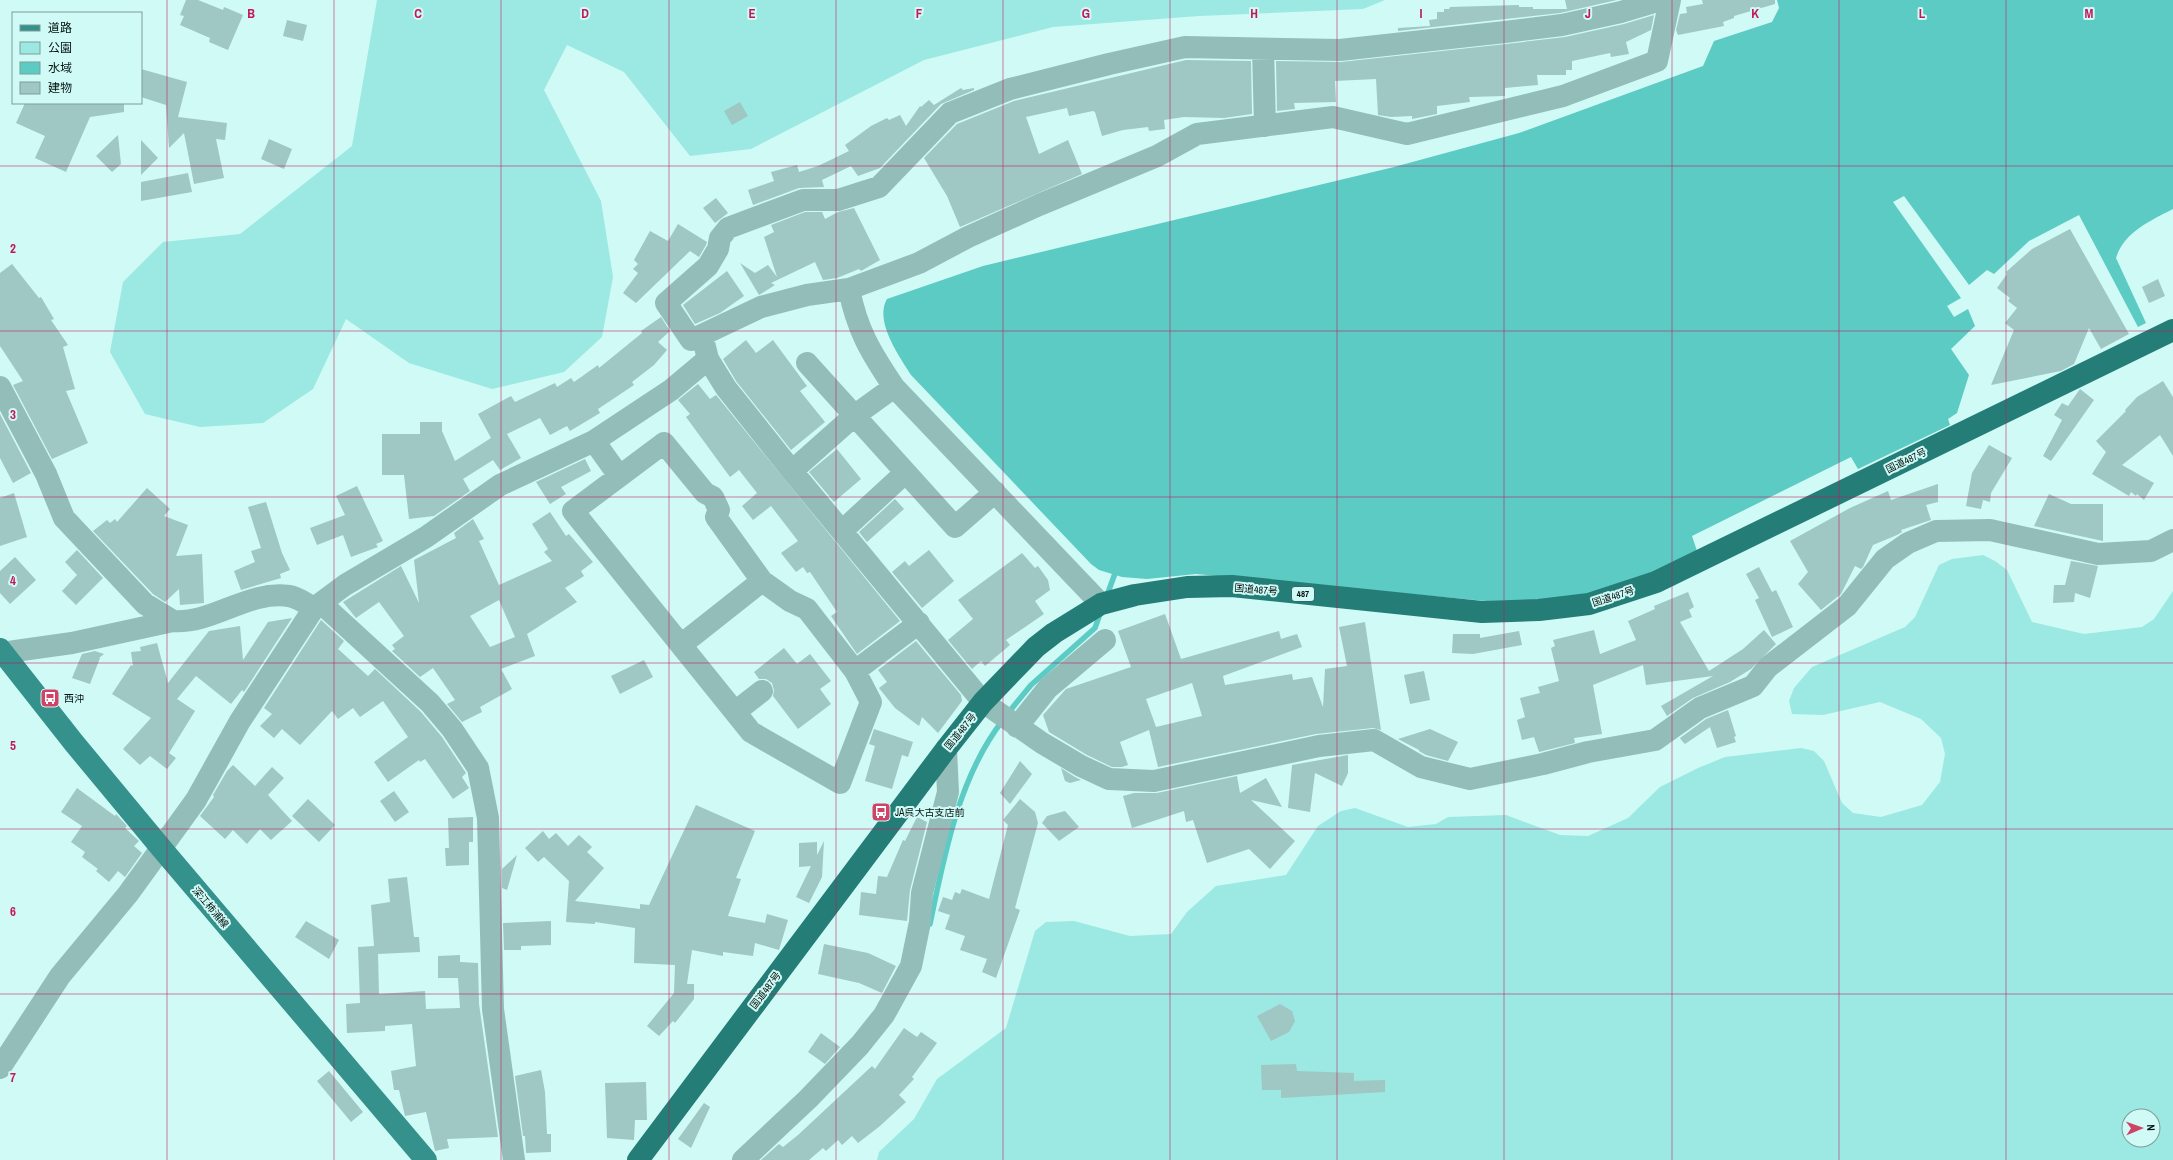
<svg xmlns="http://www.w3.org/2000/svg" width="2173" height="1160" font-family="'Archivo Narrow','Noto Sans JP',sans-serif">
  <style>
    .green { fill: #9be9e2; fill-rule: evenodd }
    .water { fill: #5ccbc4 }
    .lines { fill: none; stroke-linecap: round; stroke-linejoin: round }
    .stream { stroke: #5ccbc4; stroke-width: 5.5 }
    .building { fill: #9fc7c3; fill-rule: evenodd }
    .minor { stroke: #92bdb9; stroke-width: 22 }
    .major { stroke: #34918b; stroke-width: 22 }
    .highway { stroke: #257d78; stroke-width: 22 }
    .grid { fill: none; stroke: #c2185b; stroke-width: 1; stroke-opacity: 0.55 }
    .labels { text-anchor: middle; stroke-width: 4; stroke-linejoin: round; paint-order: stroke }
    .shield { fill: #d0faf5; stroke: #415855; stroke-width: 1 }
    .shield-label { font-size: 9px; font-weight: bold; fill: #041211 }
    .street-label { font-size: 10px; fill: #041211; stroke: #d0faf5 }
    .poi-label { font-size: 10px; fill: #041211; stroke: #d0faf5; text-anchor: start }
    .grid-label { font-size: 13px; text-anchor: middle; font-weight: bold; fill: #c2185b; stroke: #d0faf5; stroke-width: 4; stroke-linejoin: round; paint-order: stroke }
  </style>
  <rect width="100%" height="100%" fill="#d0faf5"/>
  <path class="green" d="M377,0h1008l-22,9 -164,7 -146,11 -129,33 -173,89 -61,7 -66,-84 -57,-27 -23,45 57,111 12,76 -11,60 -38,35 -72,17 -83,-26 -63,-44 -33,70 -50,34 -63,4 -55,-13 -35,-62 13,-70 40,-40 77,-8 112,-88z
    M1983,555l12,6 12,9 25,52 52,12 58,-7 12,-8 19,-28v569h-1296l2,-8 35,-33 23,-40 69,-51 29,-97 11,-9 28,-1 56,15 41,-2 16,-22 29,-26 70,-11 32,-49 23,-15 14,-3 53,19 28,-3 12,-7 58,-2 54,20 28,1 40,-18 32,-31 38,-19 27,-11 76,-9 13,3 10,10 18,42 11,10 28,4 41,-12 18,-23 5,-28 -4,-16 -20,-19 -41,-17 -57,13 -31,-1 -3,-13 5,-13 18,-21 93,-40 10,-10 24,-52 13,-6zM2129,1116h24v24h-24z"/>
  <path class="water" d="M1777,0h396v209c-23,12 -49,23 -57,49l30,65 -8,4 -59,-112 -50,26 -35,33 -7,-4 -18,15 -65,-89 -11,6 68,96 -14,8 7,11 14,-8 7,17 -24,23 18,26 -12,38 -9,6 2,6 -92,44 -7,-12 -159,79 5,15 -40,22 -52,18 -55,9 -64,1 -290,-27 -49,5 -25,-2 -23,-7 -8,-6 -180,-189c-12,-19 -37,-54 -24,-76l96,-33 411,-99 125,-34 184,-67 11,-25 58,-19 7,-14z"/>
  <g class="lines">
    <path class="stream" d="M1106,598l11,-30
      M1008,713l23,-28 64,-57 6,-17
      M930,924c14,-68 29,-148 73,-204"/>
  </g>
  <path class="building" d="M186,0h12l25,10 1,-3 19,8 -15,35 -19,-8 1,-4 -30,-13 4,-9 -4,-1z
    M1565,0h52l-57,13 -162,18v-3l32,-2 -1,-6 8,-1v-7h7v-3h5l1,-2 69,-2v2h14v2h34z
    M1702,0h73v4l-41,12v2l-11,4 1,4 -46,9 -2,-5 4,-16 7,-1 -1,-6 17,-3z
    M1654,15l-3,15 -25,12 3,12 -18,3 -1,-4 -38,8v9h-6v5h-29l1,10 -33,3v8l-36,1 1,5 -33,4v8l-25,5v-3l-21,1 -13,-2 -2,-36 -41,2 1,21 -42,1 1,6 -18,2 -1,-50 65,1 165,-18 59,-7 59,-13z
    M287,20l20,5 -4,16 -20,-5z
    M1186,60l65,1 1,53 -28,4 -40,-1 -20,3 1,9 -16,2 -1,-4 -25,3 -21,6 -7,-24 -2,-1 -24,5 -2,-8 -41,9 13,37 29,-14 14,34 -122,53 -13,-31 -23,-38 33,-34 57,-23z
    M141,69l46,13 -9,35 49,6 -2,17 -9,-1 8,39 -30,6 -10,-51 -15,15 -3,-43 -25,-8z
    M961,88l2,2 11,-2v2l-33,14 -61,64 -22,8 -7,-10 -29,14 2,7 -25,1 -46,17 -5,-15 26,-9 -3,-9 26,-7 2,7 19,-6 31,-15 -4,-6 26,-19 16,-8 2,2 11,-5 6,11 14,-20 1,1 8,-7 5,5z
    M740,102l8,14 -16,9 -8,-14z
    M25,103h99v9l-34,5 -24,55 -31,-14 10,-22 -29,-13z
    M118,135l3,29 -9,8 -16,-16z
    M269,139l23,10 -8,20 -23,-10z
    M141,140l17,18 -17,17z
    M188,173l4,19 -51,9v-19z
    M716,198l12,15 -13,10 -12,-15z
    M854,208l26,52 -19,11 -2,-2 -22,9 -14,2 -8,-18 -44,21 4,2 -16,10 -19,-32 15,10 13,-8 9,12 -13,-40 10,-5 -3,-7 34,-13h17l3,7 13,-7z
    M678,224l29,18 -1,3 -7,12 -9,-6 -54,52 -13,-10 15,-20 -5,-4 5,-5 -4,-4 16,-29 18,10z
    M2070,229l59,105 -28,15 -12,-21 -15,36 -13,7 -70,14 23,-55 -9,-7 12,-15 -9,-7 2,-3 -13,-10 10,-14 -1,-2 26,-23z
    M12,264l27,34 2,-1 13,22 -3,1 17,25 -5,2 12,42 -9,2 22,52 -36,16 -39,-74 10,-4 -23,-35v-73z
    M727,271l17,25 -24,17 -25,11 -12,-19z
    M2158,279l7,17 -16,7 -7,-16z
    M661,317l9,14 -12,11 9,8 -13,15 -22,17 2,3 -36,24 2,4 -30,18 -3,-5 -17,9 -10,-17 -33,16 14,24 -21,12 -7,-10 -30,19 7,12 -36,25 -25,3 -5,-44h-22v-41h38v-12h22v9l13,30 36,-23 -13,-24 33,-18 4,6 40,-19 2,4 14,-9 3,4 24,-17 1,3 43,-35 -1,-2z
    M746,340l10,13 17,-13 34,46 -7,5 25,31 -34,28 -55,-69 -13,-22z
    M2163,381l10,16v59l-13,-21 -38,30 32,18 -10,17 -7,-6 -1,2 -5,-4 -2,4 -37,-22 14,-22 -10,-11 30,-30 -1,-1 12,-13z
    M698,384l12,15 6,-4 184,226 -43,33 -26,-38 6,-4 -27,-40 -3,1 -4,-6 -7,5 -15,-19 17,-12 -27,-35 -18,14 -11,-14 15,-13 -18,-23 -9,7 -44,-60 4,-3 -12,-14z
    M2080,389l14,11 -43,61 -8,-5 19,-36 -8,-5 8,-12 6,3z
    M0,414l31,59 -18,10 -13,-25z
    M1989,445l23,13 -21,35 -1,9 -7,-2 -2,9 -15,-3 6,-33z
    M837,449l24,30 -27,23 -25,-30z
    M585,459l6,12 -30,16 5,7 -16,10 -14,-22z
    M1938,484v18l-12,3 5,15 -30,10 1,2 -5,3 -24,10 -10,22 -2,2 -6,-3 -14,28 -20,16 -23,-26 10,-12 -18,-31 60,-33 38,-17 3,9z
    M357,486l26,55 -7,3 2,3 -27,10 -8,-22 -26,10 -7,-17 35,-13 -9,-19z
    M147,488l23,21 -6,7 24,9 -12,31 26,-2 2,49 -24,2 -1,-16 -14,13 -12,-8 -60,-63 14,-11 3,3 5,-4 2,3z
    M14,493l13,44 -27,9v-48z
    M2049,494l22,10h32v37l-69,-15z
    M895,499l9,10 -37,33 -8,-10z
    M266,502l16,51 8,17 -10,4 1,4 -40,12 -7,-19 21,-9 -4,-11 10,-3 -13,-41z
    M550,512l16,24 3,-2 24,28 -12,9 3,5 -19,12 12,14 -50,32 8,22 -34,13 11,20 -32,18 2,5 -20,10 -15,-18 8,-4 -22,-32 -13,9 -28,-26 3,-2 -3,-4 12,-9 -25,-34 -23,16 -13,-16 58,-36 18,37 -5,-43 42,-22 -2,-5 19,-14 11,20 -5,2 20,44 53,-24 -8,-9 4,-3 -16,-25zM499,600l16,37 -25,10 -20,-31z
    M77,550l26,28 -27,27 -14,-14 15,-16 -12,-13z
    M929,550l25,31 -32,27 -30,-36 13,-11 4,5z
    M1022,553l13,15 3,-2 10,14 2,10 -15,11 9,13 -38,26 4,5 -25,21 -4,-5 -9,8 -24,-29 25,-21 -15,-19z
    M15,557l21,23 -26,24 -10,-11v-22z
    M2071,561l27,5 -8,32 -15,-5 -1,9 -21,1 1,-18h11z
    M1759,567l13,25 4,-2 17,37 -21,10 -17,-37 4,-2 -13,-24z
    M1688,592l6,15 -5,3 3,7 -12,5 29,49 34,-22 21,-19 12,14 -25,25 -21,13 -37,16 -26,18 -6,-10 52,-30 -67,9 -3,-20 -50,20 9,49 -28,4 1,5 -36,9 -5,-15 -12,3 -5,-20 8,-3 -5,-19 20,-5 -2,-6 21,-6 -8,-33 4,-2 -2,-6 41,-10 6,24 36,-14 -8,-19 27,-12 -1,-3z
    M1165,614l16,45 98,-28 2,8 16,-5 5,13 -79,29 2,9 67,-11 1,6 19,-3 11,30 2,-38 22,-3 -8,-39 26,-5 16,108 -8,-2 -57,6 -158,33 -9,-37 -29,12 8,23 -6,2h-10l-25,-12 -38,-23 -6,-17 23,-26 65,-22 -13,-36zM1192,683l10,33 -46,11 -10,-28z
    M292,618l-48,74 -2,-2 -11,14 -35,-28 -19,23 18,12 -26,42 7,5 -9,11 -17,-13 -10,9 -17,-16 28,-31 -39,-24 19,-29 2,1 -2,-14 10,-1 -1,-4 17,-4 11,40 41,-52 31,-5 3,34 25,-38z
    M321,620l23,21 -6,8 30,27 7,-7 46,43 21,25 24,36 -4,4 7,11 -16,11 -28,-40 -5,3 -1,-2 -31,22 -14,-20 34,-25 -25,-36 -23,16 -7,-9 -15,11 -6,-8 -32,34 -18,-16 -8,9 -14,-12 12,-12 -8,-6z
    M1519,631l3,14 -49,9 -21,-1 1,-19h27v4z
    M916,641l45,54 1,6 -24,32 -16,-16 -3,9 -24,-18 -16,-20 8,-6 -9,-12z
    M784,648l13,16 13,-10 21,27 -11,8 11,15 -33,25 -25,-33 1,-6 -2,-7 -6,-4h-7l-5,-7z
    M95,651l9,3 -5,4h1l-10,26 -18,-6 10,-24z
    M644,660l9,17 -33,17 -9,-18z
    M1424,671l6,29 -20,4 -6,-29z
    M1728,710l8,26 -2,1 2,5 -19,6 -7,-21 -25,17 -3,-3 -2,-3 26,-19z
    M874,729l39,13 -5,15 -6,-2 -10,34 -27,-8 10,-35 -6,-2z
    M1430,729l28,13 -10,19 -22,-6 -7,-4v-1l-21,-11z
    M1348,755v18l-6,13 -27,-13 -5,39 -22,-4 4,-43z
    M1020,761l12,13 -22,30 -10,-11z
    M233,765l22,21 17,-19 12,11 -16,17 24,26 -21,19 -11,-11 -13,15 -14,-14 -8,9 -25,-23 14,-19 -1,-2 14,-24z
    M1061,768l14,9 6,3 -11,3 -5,-2z
    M1237,776l3,17 26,-15 16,29 -31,-7 44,41 -25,28 -21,-20 -42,14 -14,-43 -7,2 -2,-11 -52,17 -9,-32 11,-3h23z
    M77,788l38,28 1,-2 11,12 -2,2 14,13 -5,5 8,7 -17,24 -7,-6 -9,11 -13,-11 2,-2 -16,-12 3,-5 -14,-10 11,-16 -21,-14z
    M394,791l15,21 -14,10 -15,-21z
    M308,799l27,26 -16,17 -27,-26z
    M1020,799l15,13 3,11 -23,85 5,2 -24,68 -14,-6 5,-13 -27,-9 5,-14 -20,-7 5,-14 -12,-4 5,-14 9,3 3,-8 5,2 2,-5 27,10 19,-74 -5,-5z
    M696,805l59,26 -19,47 5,1 -13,37 37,7 2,-9 21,6 -9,30 -24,-7 -2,13 -30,-4v4l-31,-6 -5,34h7v15l-19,24 -2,-2 -14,15 -12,-10 27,-33 1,-28 -41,-2 1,-35 -40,-6v2l-29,-2 3,-41 -25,-24 -6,5 -13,-14 18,-17 6,8 7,-6 12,13 11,-11 13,12 -5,5 17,16 -29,33 65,8v-5l9,1z
    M1065,811l14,16 -20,14 -17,-18 5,-7z
    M473,817v25h-4v23l-23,1 -1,-18h4l-1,-30z
    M917,817l10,5 -17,68 -3,31 -48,-6 2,-23 15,2 2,-18 9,1 16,-37 2,1z
    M824,841l-2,36 -13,26 -13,-6 15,-31 -12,1v-24l18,-1v13z
    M517,855l-10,35 -5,-2v-19z
    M407,877l7,60h5l1,15 -42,2 1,40 46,-3 1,18 34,-1 -2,-30h-20v-22l22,-1v7l18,1 1,41 19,133 -51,2 2,9 -14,3 -9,-39 -21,4 -6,-26h-5l-3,-19 25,-5 -4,-42 -27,2v5l-38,2 -1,-29 14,-1 -2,-56 16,-1 -3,-41 19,-3 -2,-23z
    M306,921l33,19 -10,19 -34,-22z
    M551,921v24l-30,1v4h-17l-1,-27z
    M824,944l44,9 28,13 -14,27 -23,-10 -41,-9z
    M1280,1004l12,7 3,10 -6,11 -18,9 -14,-25z
    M904,1028l13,9 4,-5 16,11 -25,34 2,2 -15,16 7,7 -26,24 -22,17 -6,-7 -10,9 -4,-5 -12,11 -3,-3 -14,12h-48l18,-16 4,3 15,-12 74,-69 3,3z
    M821,1033l19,14 -15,17 -17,-12z
    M1296,1064l1,7 57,2v8l31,-1v12l-104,6v-8h-19l-1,-25z
    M541,1070l4,22 2,42h4v18l-25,1 -1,-17h-2l-8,-60z
    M329,1071l34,41 -12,10 -34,-41z
    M646,1082l1,38h-12l-1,20 -27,-2 -2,-55z
    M704,1103l6,4 -19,41 -13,-9z"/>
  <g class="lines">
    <path class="minor" d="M1263,49l2,77
      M849,289c8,41 22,64 45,98l207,217
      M702,335l-11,5 -25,-37 42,-37 10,-17 2,-11 8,-10 75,-28h35l41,-13 71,-74 60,-24 99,-25 76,-17 155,3 165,-18 57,-7 59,-13 40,-12
      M708,359l18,29 66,83 191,231 59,41 39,23 28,13 45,2 165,-35 55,-6 47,27 49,12 73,-15 45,-12 67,-12 45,-32 53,-22 15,-19 79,-61 38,-47 23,-16 28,-12 54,-1 108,24 53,-3 22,-11
      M807,363l148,164 40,-35
      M0,387l46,87 18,44 81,86 28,17
      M594,441l25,35
      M792,471l62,-55 40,-29
      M843,530l62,-57
      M322,604l108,99 22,26 26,39 10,50 5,191 21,151
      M681,645l81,-64
      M0,653l72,-10 101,-22c40,3 75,-31 116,-25 8,1 18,8 25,12
      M855,671l-48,-62 -17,-8 -28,-20 -46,-64 3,-7 -6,-13 -8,-4 -41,-50 -91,68 178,221 89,51 31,-81 -16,-31 64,-48
      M735,712l27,-21
      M1017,727l31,-39 57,-48
      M0,1068l60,-92 68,-82 68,-94 44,-79 74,-113 31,-23 81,-48 74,-52 94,-44 77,-51 37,-31 -6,-24 59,-28 46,-12 42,-6 70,-26 49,-26 71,-32 118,-49 40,-22 136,-17 74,17 156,-38 94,-35 13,-61
      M743,1160l65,-61 52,-54 24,-30 27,-49 9,-44 2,-29 26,-101 -2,-43"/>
    <path class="major" d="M0,649l74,94 88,106 264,311"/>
    <path class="highway" d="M638,1160l308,-411 37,-47 53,-55 18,-14 47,-29 34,-9 52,-8 45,-1 250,26 57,-2 50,-6 67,-22 517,-252"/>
  </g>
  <path class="grid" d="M167,0v1160M334,0v1160M501,0v1160M669,0v1160M836,0v1160M1003,0v1160M1170,0v1160M1337,0v1160M1504,0v1160M1672,0v1160M1839,0v1160M2006,0v1160M0,166h2173M0,331h2173M0,497h2173M0,663h2173M0,829h2173M0,994h2173"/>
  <defs>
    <symbol id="bus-square" viewBox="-11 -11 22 22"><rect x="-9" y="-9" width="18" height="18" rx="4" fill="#d14267" stroke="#d0faf5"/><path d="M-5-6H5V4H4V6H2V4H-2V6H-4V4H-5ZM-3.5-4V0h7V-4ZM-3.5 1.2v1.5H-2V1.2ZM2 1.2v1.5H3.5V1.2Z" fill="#fff"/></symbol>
  </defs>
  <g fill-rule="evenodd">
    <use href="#bus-square" x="39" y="687" width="22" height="22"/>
    <use href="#bus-square" x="870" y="801" width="22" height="22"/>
  </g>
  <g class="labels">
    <rect class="shield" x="1292" y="587" width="22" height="14" rx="3"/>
    <g class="shield-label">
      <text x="1303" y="597">487</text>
    </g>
    <g class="street-label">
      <text transform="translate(1906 460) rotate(-26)" y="4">国道487号</text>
      <text transform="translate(1256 589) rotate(5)" y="4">国道487号</text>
      <text transform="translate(1613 596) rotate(-18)" y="4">国道487号</text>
      <text transform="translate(960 731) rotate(-51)" y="4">国道487号</text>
      <text transform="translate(211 907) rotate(50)" y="4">深江柿浦線</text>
      <text transform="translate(765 990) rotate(-53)" y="4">国道487号</text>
    </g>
    <g class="poi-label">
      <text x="64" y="702">西沖</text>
      <text x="895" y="816">JA呉大古支店前</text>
    </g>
  </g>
  <g class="grid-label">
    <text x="251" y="18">B</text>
    <text x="418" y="18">C</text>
    <text x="585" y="18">D</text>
    <text x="752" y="18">E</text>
    <text x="919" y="18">F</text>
    <text x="1086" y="18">G</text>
    <text x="1254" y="18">H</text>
    <text x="1421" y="18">I</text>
    <text x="1588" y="18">J</text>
    <text x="1755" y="18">K</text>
    <text x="1922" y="18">L</text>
    <text x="2089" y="18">M</text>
    <text x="13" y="253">2</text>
    <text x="13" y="419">3</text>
    <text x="13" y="585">4</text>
    <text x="13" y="750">5</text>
    <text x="13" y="916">6</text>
    <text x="13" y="1082">7</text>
  </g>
  <rect x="12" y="12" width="130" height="92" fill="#d0faf5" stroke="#7e9d9a"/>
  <rect x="20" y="25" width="20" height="6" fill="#34918b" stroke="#7e9d9a"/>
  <text x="48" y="32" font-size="12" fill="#041211">道路</text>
  <rect x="20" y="42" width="20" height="12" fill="#9be9e2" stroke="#7e9d9a"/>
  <text x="48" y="52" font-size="12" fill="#041211">公園</text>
  <rect x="20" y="62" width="20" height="12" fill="#5ccbc4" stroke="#7e9d9a"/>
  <text x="48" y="72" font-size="12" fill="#041211">水域</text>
  <rect x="20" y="82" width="20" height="12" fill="#9fc7c3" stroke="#7e9d9a"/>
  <text x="48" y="92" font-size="12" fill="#041211">建物</text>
  <g transform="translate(2141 1128) rotate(88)"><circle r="19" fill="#d0faf5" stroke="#7e9d9a"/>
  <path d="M0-3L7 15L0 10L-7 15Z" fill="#d14267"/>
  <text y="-6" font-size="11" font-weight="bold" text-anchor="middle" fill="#041211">N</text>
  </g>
</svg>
